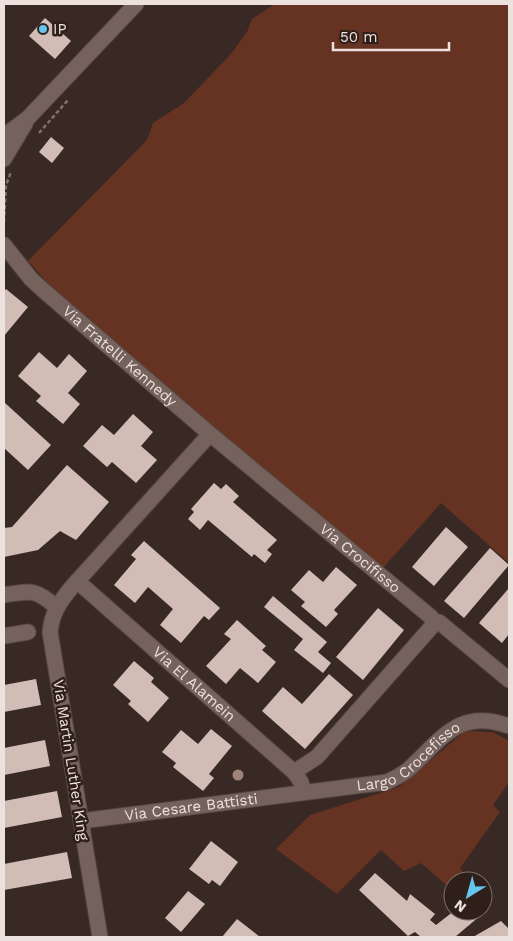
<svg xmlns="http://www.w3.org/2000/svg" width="513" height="941" font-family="'Work Sans',sans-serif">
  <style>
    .green { fill: #632 }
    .building { fill: #d2bdb6 }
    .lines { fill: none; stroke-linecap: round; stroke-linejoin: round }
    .minor-casing { stroke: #554743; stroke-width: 17 }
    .path { stroke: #80716d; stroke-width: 2.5; stroke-dasharray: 4 2.5; stroke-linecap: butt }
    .minor { stroke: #75625c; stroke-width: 15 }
    .tree { fill: #9f8278 }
    .poi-dot { fill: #64c5ee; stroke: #2f1f1a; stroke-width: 2 }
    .labels { text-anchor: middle; stroke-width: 5; stroke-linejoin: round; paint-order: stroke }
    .poi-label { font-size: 15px; fill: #ede1de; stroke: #2f1f1a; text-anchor: start }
    .street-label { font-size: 15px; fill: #ede1de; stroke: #2f1f1a }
  </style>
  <rect width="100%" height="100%" fill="#392924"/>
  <path class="green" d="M275,4h234v559l-68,-60 -58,65 -128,-103 -200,-174 -27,-30 119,-121 6,-17 31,-20 47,-49 16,-22 5,-13z
    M465,731l28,1 16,9v41l-16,23 7,7 -40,56 8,11 -15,2v10l-32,-28 -17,8 -23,-21 -44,44 -61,-45 34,-34 89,-28z"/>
  <path class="building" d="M45,18l26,23 -16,18 -26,-23z
    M51,137l13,11 -12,15 -13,-11z
    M6,289l22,18 -24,29v-44z
    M39,352l18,16 12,-14 18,17 -19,22 12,11 -17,20 -27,-23 5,-5 -23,-20z
    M4,402l47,43 -23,25 -24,-22z
    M133,414l20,18 -12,14 16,14 -21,23 -24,-21 -5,5 -24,-21 19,-21 12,10z
    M67,465l42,37 -33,38 -16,-9 -22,19 -34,7v-29l8,-1z
    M214,483l7,6 5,-5 13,12 -6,6 44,38 -10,10 5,4 -7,9 -11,-9 -2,3 -44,-37 -8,10 -12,-11 6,-7 -3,-3z
    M446,527l22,20 -34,39 -22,-19z
    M144,541l76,67 -11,12 -5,-4 -23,27 -21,-18 13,-16 -25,-22 -13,16 -21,-18 22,-26 -5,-4z
    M490,548l19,17 -45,53 -20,-17z
    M336,567l21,18 -23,25 4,4 -12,13 -25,-21 4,-4 -14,-12 18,-20 14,12z
    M509,588v46l-7,9 -23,-20z
    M273,596l54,46 -9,10 13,11 -8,10 -29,-23 9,-11 -39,-32z
    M378,608l26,22 -41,50 -27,-23z
    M237,620l29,26 -4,4 14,12 -18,21 -18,-15 -14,16 -20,-18 25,-27 -7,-5z
    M134,661l20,17 -3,4 18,16 -21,24 -20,-18 3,-3 -18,-16z
    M329,674l24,21 -48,54 -43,-38 21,-24 19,17z
    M36,679l5,26 -37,7v-27z
    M211,729l21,17 -23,28 5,4 -11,13 -30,-24 3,-4 -14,-11 19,-22 17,14z
    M45,740l5,26 -46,9v-27z
    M57,791l5,26 -58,11v-27z
    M211,841l27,21 -18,24 -8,-6 -3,4 -20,-15z
    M67,852l5,26 -68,12v-26z
    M375,873l32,28 3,-7 25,20 -5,6 6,5 18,-14h29v-5l4,4 -32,27h-34l-6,-5 -7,4 -49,-46z
    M188,891l17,13 -24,28 -16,-14z
    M237,919l23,18h-38z
    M501,921l8,8v8h-36z"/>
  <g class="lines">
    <defs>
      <g id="minor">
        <path d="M4,136l24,-18 108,-114"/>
        <path d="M4,159l21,-35"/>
        <path id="s1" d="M4,245l27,34 12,11 167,144 221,183 3,7"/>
        <path id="s2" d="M77,581l217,191 7,10 2,10"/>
        <path d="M4,595c26,-4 31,-7 52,12"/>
        <path d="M434,624l5,-2 70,58"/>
        <path d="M4,636l24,-4"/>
        <path d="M294,772l23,-15 117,-133"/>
        <path id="s3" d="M81,821l306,-39c8,-4 17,-8 23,-14 33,-30 49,-60 99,-42"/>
        <path d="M100,937l-50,-305c2,-19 9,-29 21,-44l139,-154"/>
      </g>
    </defs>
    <use href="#minor" class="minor-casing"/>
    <path class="path" d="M39,133l29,-33
      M4,222l2,-37 5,-13"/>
    <use href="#minor" class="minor"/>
  </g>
  <circle class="tree" cx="238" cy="775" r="5.5"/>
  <circle class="poi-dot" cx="43" cy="29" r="5"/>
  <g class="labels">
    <g class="poi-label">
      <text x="53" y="34">IP</text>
    </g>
    <g class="street-label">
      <text dy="5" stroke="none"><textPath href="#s1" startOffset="161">Via Fratelli Kennedy</textPath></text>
      <text dy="5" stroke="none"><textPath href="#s1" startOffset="475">Via Crocifisso</textPath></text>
      <text dy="5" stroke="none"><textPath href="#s2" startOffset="156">Via El Alamein</textPath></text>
      <text dy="5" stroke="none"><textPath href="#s3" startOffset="339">Largo Crocefisso</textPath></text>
      <text transform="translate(71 760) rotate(81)" y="5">Via Martin Luther King</text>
      <text dy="5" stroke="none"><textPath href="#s3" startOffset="111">Via Cesare Battisti</textPath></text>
    </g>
  </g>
  <rect width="513" height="941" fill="none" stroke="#ede1de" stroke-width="10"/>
  <g transform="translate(468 896) rotate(217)"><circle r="24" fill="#2f1f1a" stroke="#7b6d68"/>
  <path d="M0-4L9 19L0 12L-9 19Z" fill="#64c5ee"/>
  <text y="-8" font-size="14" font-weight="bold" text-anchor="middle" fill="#ede1de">N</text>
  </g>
  <path d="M333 42v8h116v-8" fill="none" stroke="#ede1de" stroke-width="2.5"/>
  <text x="340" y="42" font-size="15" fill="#ede1de" stroke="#2f1f1a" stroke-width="4" paint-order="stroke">50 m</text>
</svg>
